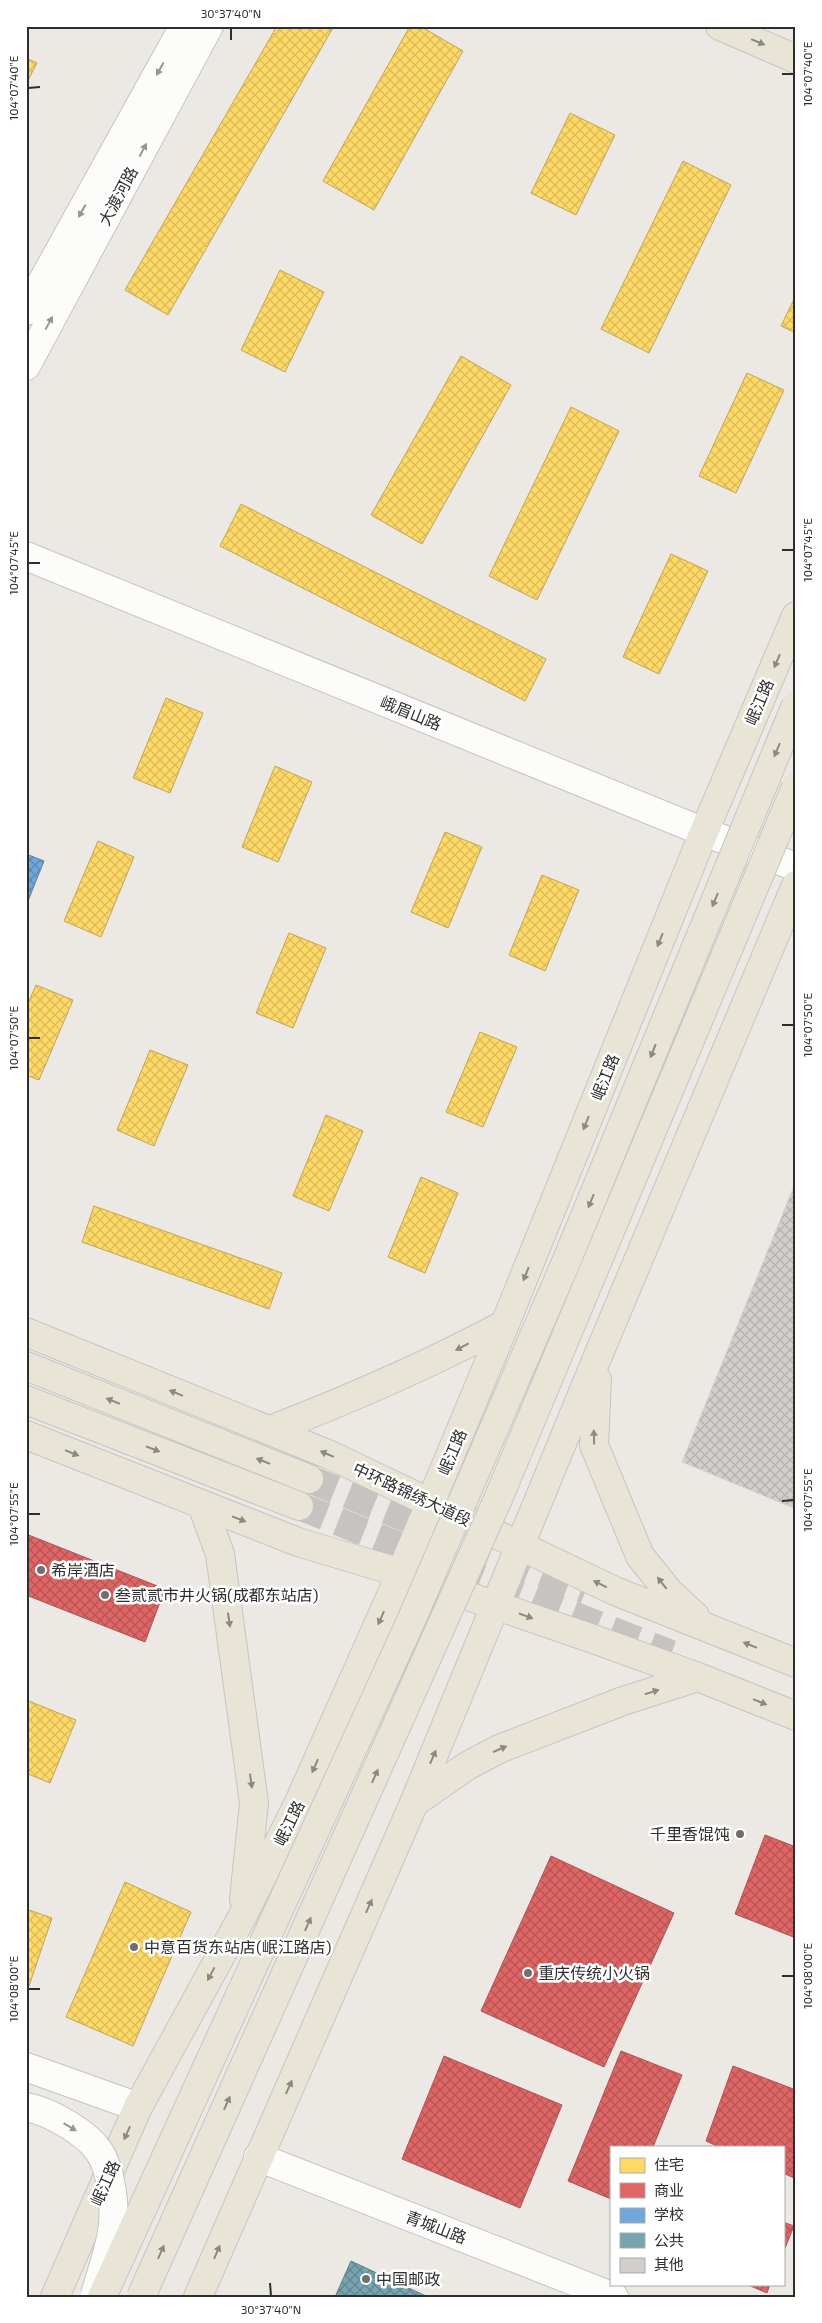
<svg xmlns="http://www.w3.org/2000/svg" width="822" height="2323" font-family="'Exo 2','Noto Sans SC',sans-serif">
  <style>
    .homes { fill: url(#homes-cross-hatch); stroke: #c0a655 }
    .shops { fill: url(#shops-cross-hatch); stroke: #ab5555 }
    .schools { fill: url(#schools-cross-hatch); stroke: #5c83a8 }
    .public { fill: url(#public-cross-hatch); stroke: #608188 }
    .building { fill: url(#building-cross-hatch); stroke: #d7d4d0 }
    .lines { fill: none; stroke-linecap: round; stroke-linejoin: round }
    .major-tunnel { stroke: #c6c3c0; stroke-width: 28; stroke-dasharray: 28 14; stroke-linecap: butt }
    .minor-casing { stroke: #c5c4c5; stroke-width: 30 }
    .major-casing { stroke: #c6c5c4; stroke-width: 30 }
    .minor { stroke: #fcfcfb; stroke-width: 28 }
    .major { stroke: #e8e4d6; stroke-width: 28 }
    .minor-bridge-casing { stroke: #c5c4c5; stroke-width: 30; stroke-linecap: butt }
    .major-bridge-casing { stroke: #c6c5c4; stroke-width: 30; stroke-linecap: butt }
    .minor-bridge { stroke: #fcfcfb; stroke-width: 28 }
    .major-bridge { stroke: #e8e4d6; stroke-width: 28 }
    .oneway { fill: #8b8982 }
    .oneway2 { fill: #959594 }
    .ticks { fill: none; stroke: #2e2e2e; stroke-width: 2 }
    .poi-dot { fill: #706f6e; stroke: #fff; stroke-width: 2 }
    .labels { text-anchor: middle; stroke-width: 5; stroke-linejoin: round; paint-order: stroke }
    .street-label { font-size: 16px; fill: #2e2e2e; stroke: #fff }
    .poi-label { font-size: 16px; fill: #2e2e2e; stroke: #fff; text-anchor: start }
    .neatline { fill: none; stroke: #2e2e2e; stroke-width: 2 }
    .ticks-label { font-size: 12px; text-anchor: middle; fill: #2e2e2e }
  </style>
  <defs>
    <pattern id="homes-cross-hatch" width="8" height="8" patternUnits="userSpaceOnUse" patternTransform="scale(1.25)"><rect width="8" height="8" fill="#ffd966"/><path d="M0 0l8 8M0 8l8-8" fill="none" stroke="#dbbb59"/></pattern>
    <pattern id="shops-cross-hatch" width="8" height="8" patternUnits="userSpaceOnUse" patternTransform="scale(1.25)"><rect width="8" height="8" fill="#e06666"/><path d="M0 0l8 8M0 8l8-8" fill="none" stroke="#b65454"/></pattern>
    <pattern id="schools-cross-hatch" width="8" height="8" patternUnits="userSpaceOnUse" patternTransform="scale(1.25)"><rect width="8" height="8" fill="#6fa8dc"/><path d="M0 0l8 8M0 8l8-8" fill="none" stroke="#5c89b3"/></pattern>
    <pattern id="public-cross-hatch" width="8" height="8" patternUnits="userSpaceOnUse" patternTransform="scale(1.25)"><rect width="8" height="8" fill="#76a5af"/><path d="M0 0l8 8M0 8l8-8" fill="none" stroke="#61878f"/></pattern>
    <pattern id="building-cross-hatch" width="8" height="8" patternUnits="userSpaceOnUse" patternTransform="scale(1.25)"><rect width="8" height="8" fill="#d1cecb"/><path d="M0 0l8 8M0 8l8-8" fill="none" stroke="#b4b1af"/></pattern>
  </defs>
  <rect width="100%" height="100%" fill="#ece8e4"/>
  <path class="homes" d="M277,26h57l-166,289 -43,-25z
    M410,26h10l43,25 -89,159 -51,-29z
    M26,58l11,5 -11,21z
    M570,113l45,22 -39,80 -45,-22z
    M683,161l48,24 -82,168 -48,-24z
    M280,270l44,22 -39,80 -44,-22z
    M796,295v38l-15,-7z
    M461,356l50,29 -89,159 -51,-29z
    M747,373l37,17 -48,103 -37,-17z
    M571,407l48,24 -82,169 -48,-24z
    M241,504l305,155 -21,42 -305,-155z
    M671,554l37,17 -49,103 -36,-17z
    M166,698l37,15 -33,80 -37,-15z
    M275,766l37,16 -34,80 -36,-15z
    M445,832l37,15 -34,81 -37,-16z
    M98,841l36,16 -33,80 -37,-16z
    M542,875l37,15 -34,81 -36,-16z
    M289,933l37,15 -33,80 -37,-15z
    M36,985l37,15 -34,80 -13,-5v-67z
    M480,1032l37,15 -34,80 -37,-15z
    M150,1050l38,15 -34,81 -37,-16z
    M326,1115l37,16 -34,80 -36,-15z
    M421,1177l37,16 -33,80 -37,-16z
    M94,1206l188,67 -13,36 -187,-67z
    M26,1700l50,20 -26,63 -24,-10z
    M125,1882l66,30 -58,134 -67,-29z
    M26,1909l26,9 -23,68 -3,-1z"/>
  <path class="shops" d="M26,1534l139,55 -20,53 -119,-47z
    M765,1835l31,12v91l-61,-24z
    M551,1856l123,57 -70,154 -123,-56z
    M621,2051l61,24 -29,72h-42v52l-43,-18z
    M444,2056l118,49 -42,103 -118,-49z
    M733,2066l63,24v89l-13,-6v-26h-64l-13,-6z
    M783,2222l11,4 -11,27z
    M746,2284h24l-3,9z"/>
  <path class="schools" d="M26,854l18,7 -18,45z"/>
  <path class="public" d="M351,2261l77,36h-93z"/>
  <path class="building" d="M796,1181v328l-114,-47z"/>
  <g class="lines">
    <path class="major-tunnel" d="M309,1479l277,111
      M299,1506l372,148"/>
    <defs>
      <path id="minor" d="M26,311l158,-285
        M26,366l183,-340
        M26,556l678,276 92,35
        M26,2067l112,40
        M258,2157l356,140"/>
      <path id="major" d="M720,26l76,33
        M26,1332l304,123 285,136 181,72
        M26,1366l283,113
        M597,1380l-3,65 46,111 29,36 26,24
        M26,1400l273,106
        M270,1430c80,-31 159,-65 235,-106
        M26,1435l272,107 103,31 198,68 99,36 98,39
        M202,1505l18,49 34,249 -10,96
        M414,1803l53,-37 32,-17 124,-48 75,-24
        M55,2297l83,-190 104,-190 57,-115 102,-229 104,-249 199,-492 92,-216
        M198,2297l216,-494 186,-452 196,-466"/>
    </defs>
    <use href="#minor" class="minor-casing"/>
    <use href="#major" class="major-casing"/>
    <use href="#minor" class="minor"/>
    <use href="#major" class="major"/>
    <defs>
      <path id="minor-bridge" d="M26,2107c23,4 62,26 74,46 11,17 15,52 13,71 -2,24 -12,48 -18,71"/>
      <path id="major-bridge" d="M102,2297l308,-674 156,-361 230,-557
        M141,2297l357,-798 298,-712"/>
    </defs>
    <use href="#minor-bridge" class="minor-bridge-casing"/>
    <use href="#major-bridge" class="major-bridge-casing"/>
    <use href="#minor-bridge" class="minor-bridge"/>
    <use href="#major-bridge" class="major-bridge"/>
  </g>
  <defs><path id="oneway-solid" d="M-6-.8H1V-3.2L6.5 0L1 3.2V.8H-6Z" transform="scale(1.25)"/></defs>
  <g class="oneway">
    <use href="#oneway-solid" transform="translate(758 42) rotate(23)"/>
    <use href="#oneway-solid" transform="translate(777 661) rotate(113)"/>
    <use href="#oneway-solid" transform="translate(777 750) rotate(113)"/>
    <use href="#oneway-solid" transform="translate(715 900) rotate(113)"/>
    <use href="#oneway-solid" transform="translate(660 940) rotate(112)"/>
    <use href="#oneway-solid" transform="translate(653 1051) rotate(112)"/>
    <use href="#oneway-solid" transform="translate(586 1123) rotate(112)"/>
    <use href="#oneway-solid" transform="translate(591 1201) rotate(112)"/>
    <use href="#oneway-solid" transform="translate(526 1274) rotate(112)"/>
    <use href="#oneway-solid" transform="translate(462 1347) rotate(152)"/>
    <use href="#oneway-solid" transform="translate(176 1393) rotate(-158)"/>
    <use href="#oneway-solid" transform="translate(113 1401) rotate(-158)"/>
    <use href="#oneway-solid" transform="translate(594 1437) rotate(-91)"/>
    <use href="#oneway-solid" transform="translate(153 1449) rotate(21)"/>
    <use href="#oneway-solid" transform="translate(72 1453) rotate(22)"/>
    <use href="#oneway-solid" transform="translate(327 1454) rotate(-157)"/>
    <use href="#oneway-solid" transform="translate(263 1461) rotate(-158)"/>
    <use href="#oneway-solid" transform="translate(239 1519) rotate(21)"/>
    <use href="#oneway-solid" transform="translate(662 1583) rotate(-128)"/>
    <use href="#oneway-solid" transform="translate(600 1584) rotate(-154)"/>
    <use href="#oneway-solid" transform="translate(526 1616) rotate(19)"/>
    <use href="#oneway-solid" transform="translate(381 1618) rotate(114)"/>
    <use href="#oneway-solid" transform="translate(229 1620) rotate(82)"/>
    <use href="#oneway-solid" transform="translate(750 1645) rotate(-158)"/>
    <use href="#oneway-solid" transform="translate(652 1692) rotate(-18)"/>
    <use href="#oneway-solid" transform="translate(760 1702) rotate(22)"/>
    <use href="#oneway-solid" transform="translate(500 1749) rotate(-24)"/>
    <use href="#oneway-solid" transform="translate(433 1757) rotate(-67)"/>
    <use href="#oneway-solid" transform="translate(315 1766) rotate(114)"/>
    <use href="#oneway-solid" transform="translate(375 1776) rotate(-66)"/>
    <use href="#oneway-solid" transform="translate(251 1781) rotate(82)"/>
    <use href="#oneway-solid" transform="translate(369 1906) rotate(-66)"/>
    <use href="#oneway-solid" transform="translate(308 1924) rotate(-66)"/>
    <use href="#oneway-solid" transform="translate(211 1974) rotate(118)"/>
    <use href="#oneway-solid" transform="translate(289 2087) rotate(-66)"/>
    <use href="#oneway-solid" transform="translate(227 2103) rotate(-66)"/>
    <use href="#oneway-solid" transform="translate(127 2133) rotate(114)"/>
    <use href="#oneway-solid" transform="translate(161 2252) rotate(-66)"/>
    <use href="#oneway-solid" transform="translate(217 2252) rotate(-67)"/>
  </g>
  <g class="oneway2">
    <use href="#oneway-solid" transform="translate(160 69) rotate(119)"/>
    <use href="#oneway-solid" transform="translate(143 150) rotate(-62)"/>
    <use href="#oneway-solid" transform="translate(82 211) rotate(119)"/>
    <use href="#oneway-solid" transform="translate(49 323) rotate(-62)"/>
    <use href="#oneway-solid" transform="translate(70 2127) rotate(31)"/>
  </g>
  <path class="ticks" d="M231,28v12M782,74h12M28,88l12,-1M782,550h12M28,563h12M782,1025h12M28,1038h12M782,1501l12,-1M28,1514h12M782,1976h12M28,1989h12M270,2283l1,13"/>
  <g class="poi-dot">
    <circle cx="41" cy="1570" r="5"/>
    <circle cx="105" cy="1595" r="5"/>
    <circle cx="740" cy="1834" r="5"/>
    <circle cx="134" cy="1947" r="5"/>
    <circle cx="528" cy="1973" r="5"/>
    <circle cx="366" cy="2279" r="5"/>
  </g>
  <g class="labels">
    <g class="street-label">
      <text transform="translate(118 196) rotate(-62)" y="6">大渡河路</text>
      <text transform="translate(759 702) rotate(-67)" y="6">岷江路</text>
      <text transform="translate(411 713) rotate(22)" y="6">峨眉山路</text>
      <text transform="translate(605 1077) rotate(-68)" y="6">岷江路</text>
      <text transform="translate(452 1452) rotate(-67)" y="6">岷江路</text>
      <text transform="translate(412 1494) rotate(25)" y="6">中环路锦绣大道段</text>
      <text transform="translate(289 1823) rotate(-64)" y="6">岷江路</text>
      <text transform="translate(105 2183) rotate(-66)" y="6">岷江路</text>
      <text transform="translate(436 2227) rotate(21)" y="6">青城山路</text>
    </g>
    <g class="poi-label">
      <text x="51" y="1576">希岸酒店</text>
      <text x="115" y="1601">叁贰贰市井火锅(成都东站店)</text>
      <text x="730" y="1840" text-anchor="end">千里香馄饨</text>
      <text x="144" y="1953">中意百货东站店(岷江路店)</text>
      <text x="538" y="1979">重庆传统小火锅</text>
      <text x="376" y="2285">中国邮政</text>
    </g>
  </g>
  <rect width="822" height="2323" fill="none" stroke="#ffffff" stroke-width="55"/>
  <rect x="610" y="2146" width="175" height="140" fill="#ffffff" stroke="#ababab"/>
  <rect x="620" y="2158" width="25" height="15" fill="#ffd966" stroke="#ababab"/>
  <text x="654" y="2170" font-size="15" fill="#2e2e2e">住宅</text>
  <rect x="620" y="2183" width="25" height="15" fill="#e06666" stroke="#ababab"/>
  <text x="654" y="2196" font-size="15" fill="#2e2e2e">商业</text>
  <rect x="620" y="2208" width="25" height="15" fill="#6fa8dc" stroke="#ababab"/>
  <text x="654" y="2220" font-size="15" fill="#2e2e2e">学校</text>
  <rect x="620" y="2233" width="25" height="15" fill="#76a5af" stroke="#ababab"/>
  <text x="654" y="2246" font-size="15" fill="#2e2e2e">公共</text>
  <rect x="620" y="2258" width="25" height="15" fill="#d1cecb" stroke="#ababab"/>
  <text x="654" y="2270" font-size="15" fill="#2e2e2e">其他</text>
  <rect x="28" y="28" width="766" height="2268" class="neatline"/>
  <g class="ticks-label">
    <text x="231" y="18">30°37'40"N</text>
    <text transform="translate(808 74) rotate(-90)" y="4">104°07'40"E</text>
    <text transform="translate(14 88) rotate(-90)" y="4">104°07'40"E</text>
    <text transform="translate(808 550) rotate(-90)" y="4">104°07'45"E</text>
    <text transform="translate(14 563) rotate(-90)" y="4">104°07'45"E</text>
    <text transform="translate(808 1025) rotate(-90)" y="4">104°07'50"E</text>
    <text transform="translate(14 1038) rotate(-90)" y="4">104°07'50"E</text>
    <text transform="translate(808 1500) rotate(-90)" y="4">104°07'55"E</text>
    <text transform="translate(14 1514) rotate(-90)" y="4">104°07'55"E</text>
    <text transform="translate(808 1976) rotate(-90)" y="4">104°08'00"E</text>
    <text transform="translate(14 1989) rotate(-90)" y="4">104°08'00"E</text>
    <text x="271" y="2314">30°37'40"N</text>
  </g>
</svg>
